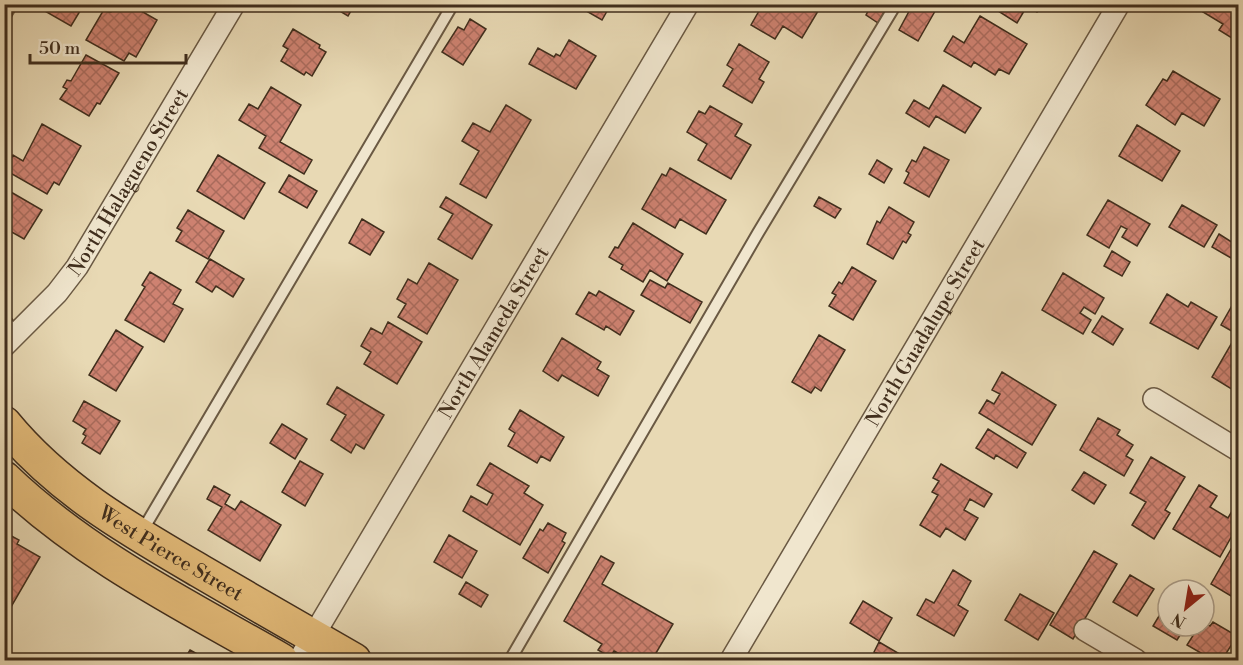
<svg xmlns="http://www.w3.org/2000/svg" width="1243" height="665" font-family="'Libre Bodoni',serif">
  <style>
    .building { fill: url(#building-cross-hatch); stroke: #402e1d; stroke-width: 1.5 }
    .lines { fill: none; stroke-linecap: round; stroke-linejoin: round }
    .lane-casing { stroke: #6a5943; stroke-width: 14 }
    .street-casing { stroke: #6a5943; stroke-width: 24 }
    .highway-casing { stroke: #402e1d; stroke-width: 36 }
    .lane { stroke: #f0e6ce; stroke-width: 10 }
    .street { stroke: #f0e6ce; stroke-width: 21 }
    .highway { stroke: #e4bc7a; stroke-width: 33 }
    .labels { text-anchor: middle; stroke-width: 5; stroke-linejoin: round; paint-order: stroke }
    .street-label { font-size: 20px; fill: #402e1d; stroke: #f0e6ce }
  </style>
  <defs>
    <pattern id="building-cross-hatch" width="8" height="8" patternUnits="userSpaceOnUse" patternTransform="scale(1.5)"><rect width="8" height="8" fill="#ce8271"/><path d="M0 0l8 8M0 8l8-8" fill="none" stroke="#a96b5c"/></pattern>
  </defs>
  <rect width="100%" height="100%" fill="#e8d9b4"/>
  <filter id="stains"><feTurbulence type="fractalNoise" baseFrequency=".00333" numOctaves="4"/><feColorMatrix values="0 0 0 0 .2 0 0 0 0 .09 0 0 0 0 .02 0 0 0 .5 -.17"/></filter>
  <radialGradient id="worn" r=".72"><stop offset=".6" stop-color="#630" stop-opacity="0"/><stop offset="1" stop-color="#630" stop-opacity=".3"/></radialGradient>
  <path class="building" d="M46,4h35l2,2 -12,20 -28,-16z
    M116,4h13l28,16 -21,37 -7,-4 -5,8 -38,-21 17,-29 8,1z
    M328,4h27l-7,12z
    M574,4h37l-9,16z
    M763,4h56l2,2 -19,32 -19,-12 -8,13 -24,-14z
    M872,4h17l-11,19 -12,-8z
    M913,4l25,2 -20,35 -19,-11z
    M987,4h55l-5,8 -10,-6 -10,17z
    M1208,4h30v30l-3,6 -16,-10 4,-6 -20,-12z
    M980,16l47,28 -18,30 -10,-5 -4,6 -21,-13 -3,5 -27,-16 9,-15 11,7z
    M470,19l16,10 -23,36 -21,-13 16,-25 6,3z
    M293,29l27,16 -1,3 7,4 -14,24 -6,-4 -2,3 -23,-14 7,-12 -5,-3z
    M569,40l27,16 -20,33 -47,-25 9,-16 16,9 2,-3 4,2z
    M739,44l30,18 -10,17 5,3 -12,21 -29,-17 10,-17 -6,-4z
    M86,55l33,18 -19,31 -3,-1 -8,13 -29,-17 7,-10 -4,-2 4,-7 4,1z
    M1173,71l47,28 -16,27 -22,-13 -7,12 -29,-20 17,-26 4,2z
    M943,85l38,23 -16,25 -29,-17 -7,11 -23,-14 8,-13 15,9z
    M271,87l30,18 -21,37 32,18 -8,14 -45,-26 7,-12 -27,-16 10,-16 9,5z
    M506,105l25,15 -45,78 -26,-14 19,-33 -17,-10 11,-18 17,9z
    M710,106l32,18 -7,12 16,9 -20,34 -33,-19 9,-16 -20,-12 12,-21 6,3z
    M42,124l39,22 -22,39 -5,-3 -7,12 -42,-24 8,-15 10,6z
    M1137,125l43,26 -18,30 -43,-25z
    M924,147l25,13 -20,37 -25,-14 5,-10 -3,-2 6,-11 4,2z
    M218,155l47,28 -21,36 -47,-28z
    M877,160l15,9 -8,14 -15,-9z
    M670,168l56,32 -20,34 -26,-15 -5,9 -33,-19 20,-35 4,2z
    M289,175l28,16 -10,17 -28,-16z
    M4,188l38,22 -18,29 -14,-8 -6,9z
    M446,197l46,28 -20,34 -34,-20 15,-25 -13,-7z
    M819,197l22,12 -6,9 -21,-12z
    M1108,200l42,24 -13,22 -15,-9 5,-8 -6,-3 -12,22 -22,-13z
    M1182,205l35,20 -13,22 -35,-20z
    M889,207l25,15 -6,11 3,2 -5,8 -3,-2 -10,18 -26,-15 10,-23 3,2z
    M188,210l36,21 -16,28 -32,-18 6,-10 -5,-3z
    M362,219l22,13 -14,23 -21,-12z
    M633,223l50,31 -16,27 -17,-11 -7,12 -22,-13 2,-4 -14,-8 6,-10 3,1z
    M1219,234l19,12 -7,12 -19,-11z
    M1112,251l18,11 -8,14 -18,-10z
    M210,259l34,20 -11,18 -17,-11 -4,6 -16,-10z
    M429,263l29,17 -31,54 -29,-17 8,-13 -9,-5 11,-20 9,5z
    M852,267l24,14 -23,39 -24,-14 7,-11 -4,-2 7,-11 3,2z
    M150,272l31,18 -8,14 10,5 -19,33 -39,-22 20,-33 -3,-2z
    M1063,273l41,25 -9,16 -11,-7 -4,6 11,7 -8,14 -41,-24z
    M650,280l15,8 3,-5 34,19 -12,21 -49,-28z
    M599,291l35,20 -14,24 -14,-9 -2,4 -28,-16 13,-22 7,4z
    M1167,294l21,13 3,-5 26,15 -19,32 -48,-26z
    M1233,304l5,4v85l-26,-16 25,-43 -16,-9z
    M1102,316l21,13 -10,16 -21,-13z
    M388,322l34,20 -25,42 -33,-20 7,-12 -10,-6 10,-18 11,6z
    M116,330l27,17 -27,44 -27,-16z
    M819,335l26,15 -24,41 -6,-4 -4,6 -19,-11z
    M562,338l39,24 -4,7 12,7 -11,20 -36,-21 -4,6 -15,-10z
    M1002,372l54,33 -24,40 -53,-32 8,-13 7,4 6,-10 -8,-4z
    M337,387l47,28 -20,34 -8,-5 -5,9 -20,-13 15,-25 -19,-11z
    M84,401l36,20 -20,33 -18,-11 4,-7 -3,-2 3,-5 -13,-8z
    M520,410l44,27 -14,24 -9,-5 -4,7 -29,-17 7,-13 -6,-4z
    M1098,418l22,12 -3,5 16,10 -7,11 7,4 -9,16 -44,-26z
    M282,424l25,15 -12,20 -25,-16z
    M988,429l38,24 -9,15 -21,-13 -2,4 -18,-11z
    M1151,457l34,20 -20,33 5,3 -16,26 -22,-14 14,-23 -16,-9z
    M300,461l23,13 -18,32 -23,-14z
    M490,463l39,23 -5,7 19,12 -23,40 -57,-34 8,-15 16,9 6,-11 -16,-9z
    M941,464l51,30 -8,13 -14,-8 -6,11 14,8 -13,22 -19,-12 -6,9 -20,-12 18,-30 -6,-3 7,-11 -6,-3z
    M1084,472l22,13 -12,19 -22,-14z
    M1199,485l18,11 -7,11 18,11 7,-12 3,2v17l-18,32 -47,-28z
    M214,486l16,9 -5,9 10,6 6,-9 40,24 -21,36 -52,-31 14,-23 -15,-8z
    M548,523l18,10 -4,8 3,2 -17,30 -25,-15 17,-29 3,2z
    M4,532l15,8 -2,4 23,13 -29,50 -7,-4z
    M449,535l28,16 -15,27 -28,-16z
    M1238,537v46l-7,13 -20,-12z
    M1094,551l23,13 -44,75 -23,-14z
    M601,556l13,7 -12,21 71,40 -21,36h-21l-17,-9 -4,6 -12,-7 4,-6 -38,-23z
    M953,570l18,11 -13,24 10,6 -14,25 -37,-21 9,-16 8,4z
    M1130,575l24,14 -17,27 -24,-14z
    M466,582l22,13 -7,12 -22,-13z
    M1020,594l34,19 -16,27 -33,-20z
    M863,601l29,17 -13,23 -29,-18z
    M1168,601v25h18l-9,14 -24,-14z
    M1204,622l6,4 3,-4 24,14 -15,24h-9l-26,-15 12,-19h5z
    M879,642l19,11 -4,7 -20,-8z
    M190,650l18,10h-24z"/>
  <g class="lines">
    <defs>
      <path id="lane" d="M4,17l8,-13
        M4,319l13,16
        M141,533l312,-529
        M510,660l248,-427 138,-229"/>
      <g id="street">
        <path id="s1" d="M4,346l53,-53 20,-26 157,-263"/>
        <path d="M1154,399l84,51"/>
        <path d="M1085,630l51,30"/>
        <path id="s2" d="M299,660l389,-656"/>
        <path id="s3" d="M731,660l388,-656"/>
      </g>
      <g id="highway">
        <path id="s4" d="M4,423c54,66 124,106 196,148 51,30 103,60 154,89"/>
        <path d="M4,478c80,77 181,127 277,182"/>
      </g>
    </defs>
    <use href="#lane" class="lane-casing"/>
    <use href="#street" class="street-casing"/>
    <use href="#highway" class="highway-casing"/>
    <use href="#lane" class="lane"/>
    <use href="#street" class="street"/>
    <use href="#highway" class="highway"/>
  </g>
  <g class="labels">
    <g class="street-label">
      <text dy="7" stroke="none"><textPath href="#s1" startOffset="207">North Halagueno Street</textPath></text>
      <text dy="7" stroke="none"><textPath href="#s2" startOffset="381">North Alameda Street</textPath></text>
      <text dy="7" stroke="none"><textPath href="#s3" startOffset="381">North Guadalupe Street</textPath></text>
      <text dy="7" stroke="none"><textPath href="#s4" startOffset="213">West Pierce Street</textPath></text>
    </g>
  </g>
  <rect width="1243" height="665" fill="none" stroke="#e8d9b4" stroke-width="24"/>
  <rect x="6" y="6" width="1231" height="653" fill="none" stroke="#402e1d" stroke-width="3"/>
  <rect x="12" y="12" width="1219" height="641" fill="none" stroke="#402e1d" stroke-width="1.5"/>
  <g transform="translate(1186 608) rotate(210)"><circle r="28" fill="#f0e6ce" stroke="#aa9c87" stroke-width="1.5"/>
  <path d="M0-4.5L10 22L0 15L-10 22Z" fill="#8f2418"/>
  <text y="-9" font-size="16" font-weight="bold" text-anchor="middle" fill="#402e1d">N</text>
  </g>
  <path d="M30 54v9h156v-9" fill="none" stroke="#402e1d" stroke-width="3"/>
  <text x="39" y="54" font-size="18" fill="#402e1d" stroke="#f0e6ce" stroke-width="4.5" paint-order="stroke">50 m</text>
  <rect width="100%" height="100%" filter="url(#stains)"/>
  <rect width="100%" height="100%" fill="url(#worn)"/>
</svg>
